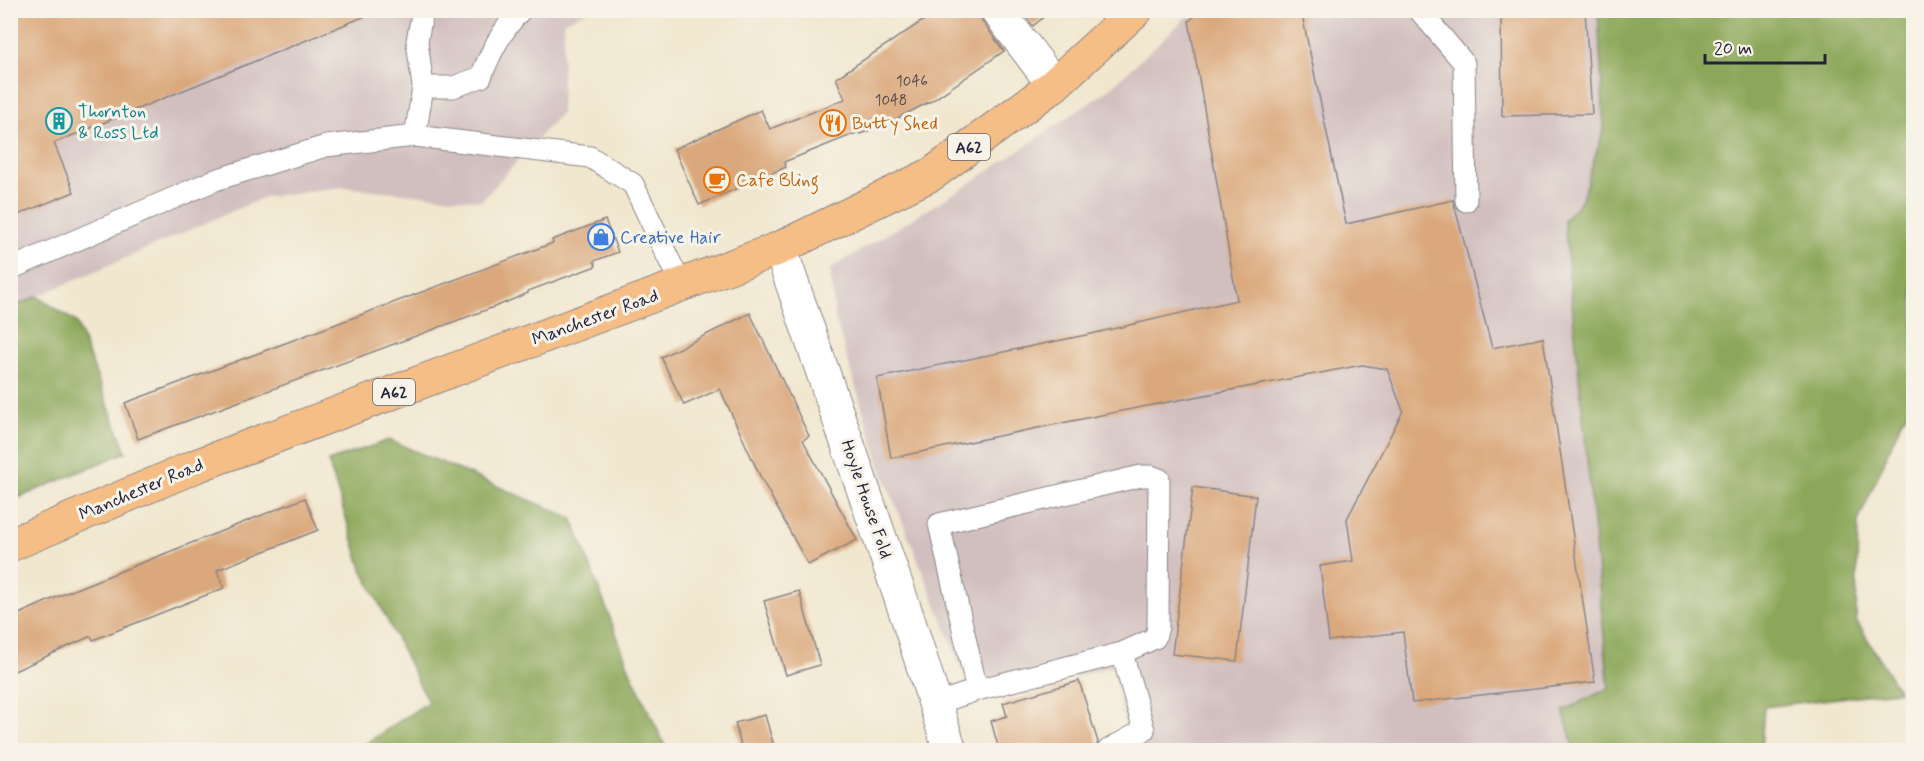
<svg xmlns="http://www.w3.org/2000/svg" width="1924" height="761" font-family="Mynerve,sans-serif">
  <style>
    .industrial { fill: #d1bfbf }
    .forest { fill: #8ca75a; stroke: #57644a; stroke-width: 1.5 }
    .building { fill: #daa87b }
    .lines { fill: none; stroke-linecap: round; stroke-linejoin: round }
    .service-casing { stroke: #8a8485; stroke-width: 23 }
    .minor-casing { stroke: #8a8485; stroke-width: 35 }
    .tertiary-casing { stroke: #8a8485; stroke-width: 35 }
    .primary-casing { stroke: #8a8485; stroke-width: 35 }
    .service { stroke: #fff; stroke-width: 21 }
    .minor { stroke: #fff; stroke-width: 33 }
    .tertiary { stroke: #fff; stroke-width: 33 }
    .primary { stroke: #f6be87; stroke-width: 33 }
    .labels { text-anchor: middle; stroke-width: 6; stroke-linejoin: round; paint-order: stroke }
    .number-label { font-size: 15px; fill: #50444b }
    .shield { fill: #f7f3e8; stroke: #62616f; stroke-width: 1.5 }
    .shield-label { font-size: 16px; font-weight: bold; fill: #22223b }
    .culture-label { font-size: 18px; fill: #0d838f; stroke: #f7f3e8; text-anchor: start }
    .food-label { font-size: 18px; fill: #c56008; stroke: #f7f3e8; text-anchor: start }
    .shop-label { font-size: 18px; fill: #366cbe; stroke: #f7f3e8; text-anchor: start }
    .street-label { font-size: 18px; fill: #22223b; stroke: #f7f3e8 }
  </style>
  <rect width="100%" height="100%" fill="#f7f3e8"/>
  <filter id="ink" filterUnits="userSpaceOnUse"><feTurbulence type="fractalNoise" baseFrequency=".0167" numOctaves="2"/><feDisplacementMap in="SourceGraphic" scale="12" xChannelSelector="R" yChannelSelector="G"/><feConvolveMatrix kernelMatrix="1 2 1 2 8 2 1 2 1" color-interpolation-filters="sRGB"/></filter>
  <filter id="wash" filterUnits="userSpaceOnUse"><feTurbulence type="fractalNoise" baseFrequency=".008" numOctaves="4" result="noise"/><feDisplacementMap in="SourceGraphic" scale="24" xChannelSelector="R" yChannelSelector="G"/><feGaussianBlur stdDeviation="1.35" result="paint"/><feColorMatrix in="noise" values="0 0 0 0 0 0 0 0 0 0 0 0 0 0 0 0 0 1.4 0 .05"/><feComposite in="paint" operator="in"/></filter>
  <g filter="url(#wash)">
    <rect width="100%" height="100%" fill="#f1e7cf"/>
    <path class="industrial" d="M11,11h578l-25,10 -3,92 -80,88 -138,-14 -78,10 -254,111z
      M1193,11h405l6,118 -23,72 -17,19 45,468 -46,23 12,39h-489l41,-20 -10,-38 -3,-26 -68,19 -74,8 -91,-224 -46,-150 -5,-50 136,-83 140,-94z"/>
    <path class="forest" d="M1598,11h315v398l-10,9 -45,104 -2,98 43,71 -135,16 -3,43h-186l-12,-39 46,-23 -45,-468 17,-19 23,-72z
      M37,296l39,26 50,130 -115,49v-193z
      M389,440l183,78 59,155 36,77h-311l72,-48 -66,-133 -34,-108z"/>
    <g id="blocks">
      <path class="building" d="M10,10h368v1l-324,132 20,49 -64,26z
        M939,10h40l3,11 22,30 -71,49 -47,24 -26,10 -1,-2 -75,30 2,5 -87,38 -25,-56 87,-39 9,19 75,-30 -9,-21z
        M1021,10h31l-19,16z
        M1201,10h100l45,214 107,-24 39,148 51,-10 52,344 -183,21 -9,-71 -74,9 -9,-75 33,-5 -6,-42 56,-108 -16,-42 -25,-4 -251,48 -220,45 -14,-80 214,-44 146,-34 -48,-279z
        M1501,10h84l7,104 -90,2z
        M605,220l13,32 -24,9 2,5 -68,25v2l-26,11 -364,135 -13,-36 428,-160 -1,-3z
        M750,313l59,123 -6,4 54,100 -49,25 -48,-89 -40,-87 -36,16 -23,-48z
        M1193,487l63,9 -19,165 -65,-7z
        M305,498l13,32 -101,40 7,18 -131,52 -2,-4 -81,37v-55l58,-26z
        M799,591l21,74 -34,10 -22,-74z
        M1079,681l19,61 -3,8h-96l-8,-29 16,-5 -4,-13z
        M765,715l10,35h-33l-7,-27z"/>
    </g>
  </g>
  <g filter="url(#ink)">
    <use href="#blocks" fill-opacity="0" stroke="#8a8485" stroke-width="1.5"/>
    <g class="lines">
      <defs>
        <path id="service" d="M1419,10l45,53 2,138
          M423,87l-6,-46 6,-31
          M415,136l8,-49h30l28,-10c10,-26 21,-47 40,-67
          M10,269l205,-89 111,-34 89,-10 175,21 43,27 48,101
          M935,704l42,-14 145,-37 33,-15 3,-11 1,-148 -8,-3h-10l-202,48 38,166
          M1108,750l36,-20 -22,-77"/>
        <path id="minor" d="M997,10l57,75"/>
        <path id="tertiary" d="M780,248l127,368 43,134"/>
        <path id="primary" d="M10,545l186,-79 584,-218 152,-74 122,-89 82,-75"/>
      </defs>
      <use href="#service" class="service-casing"/>
      <use href="#minor" class="minor-casing"/>
      <use href="#tertiary" class="tertiary-casing"/>
      <use href="#primary" class="primary-casing"/>
      <use href="#service" class="service"/>
      <use href="#minor" class="minor"/>
      <use href="#tertiary" class="tertiary"/>
      <use href="#primary" class="primary"/>
    </g>
  </g>
  <defs>
    <symbol id="building-ring" viewBox="-11 -11 22 22"><circle r="9.5" fill="#f7f3e8" stroke="#0f9aa8" stroke-width="1.5"/><path d="M-4-6H4V6H1V3H-1V6H-4ZM-2.5-4.3h1.7v1.8h-1.7ZM.8-4.3h1.7v1.8H.8ZM-2.5-1h1.7V.8h-1.7ZM.8-1h1.7V.8H.8Z" fill="#0f9aa8"/></symbol>
    <symbol id="restaurant-ring" viewBox="-11 -11 22 22"><circle r="9.5" fill="#f7f3e8" stroke="#e8710a" stroke-width="1.5"/><path d="M-5-6h1v4h1v-4h1v4h1v-4h1v5L-1.5 .5V6h-2V.5L-5-1ZM5-6V6H3V1.5H1.5Q1.5-4 5-6Z" fill="#e8710a"/></symbol>
    <symbol id="cafe-ring" viewBox="-11 -11 22 22"><circle r="9.5" fill="#f7f3e8" stroke="#e8710a" stroke-width="1.5"/><path d="M-5.5-4.5H6V0H3Q3 3.5 0 3.5H-2.5Q-5.5 3.5-5.5 0ZM3-3.2v2h1.7v-2ZM-6 4.5H4V6H-6Z" fill="#e8710a"/></symbol>
    <symbol id="shop-ring" viewBox="-11 -11 22 22"><circle r="9.5" fill="#f7f3e8" stroke="#3f7fe0" stroke-width="1.5"/><path d="M-5-2.5h2.3a2.7 3.5 0 0 1 5.4 0H5L5.5 6h-11ZM-1.5-2.5h3a1.5 2.3 0 0 0-3 0Z" fill="#3f7fe0"/></symbol>
  </defs>
  <g fill-rule="evenodd">
    <use href="#building-ring" x="44" y="106" width="30" height="30"/>
    <use href="#restaurant-ring" x="818" y="108" width="30" height="30"/>
    <use href="#cafe-ring" x="702" y="165" width="30" height="30"/>
    <use href="#shop-ring" x="586" y="222" width="30" height="30"/>
  </g>
  <g class="labels">
    <g class="number-label">
      <text x="912" y="86">1046</text>
      <text x="891" y="105">1048</text>
    </g>
    <g class="shield">
      <rect x="948" y="134" width="42" height="26" rx="4.5"/>
      <rect x="373" y="379" width="42" height="26" rx="4.5"/>
    </g>
    <g class="shield-label">
      <text x="969" y="153">A62</text>
      <text x="394" y="398">A62</text>
    </g>
    <g class="culture-label">
      <text x="78" y="117">Thornton<tspan x="78" dy="21">&amp; Ross Ltd</tspan></text>
    </g>
    <g class="food-label">
      <text x="852" y="129">Butty Shed</text>
      <text x="736" y="186">Cafe Bling</text>
    </g>
    <g class="shop-label">
      <text x="620" y="243">Creative Hair</text>
    </g>
    <g class="street-label">
      <text transform="translate(595 317) rotate(-20)" y="6">Manchester Road</text>
      <text transform="translate(141 489) rotate(-23)" y="6">Manchester Road</text>
      <text transform="translate(867 499) rotate(71)" y="6">Hoyle House Fold</text>
    </g>
  </g>
  <rect width="1924" height="761" fill="none" stroke="#f7f3e8" stroke-width="36"/>
  <path d="M1705 54v9h120v-9" fill="none" stroke="#22223b" stroke-width="3"/>
  <text x="1714" y="54" font-size="18" fill="#22223b" stroke="#f7f3e8" stroke-width="4.5" paint-order="stroke">20 m</text>
</svg>
